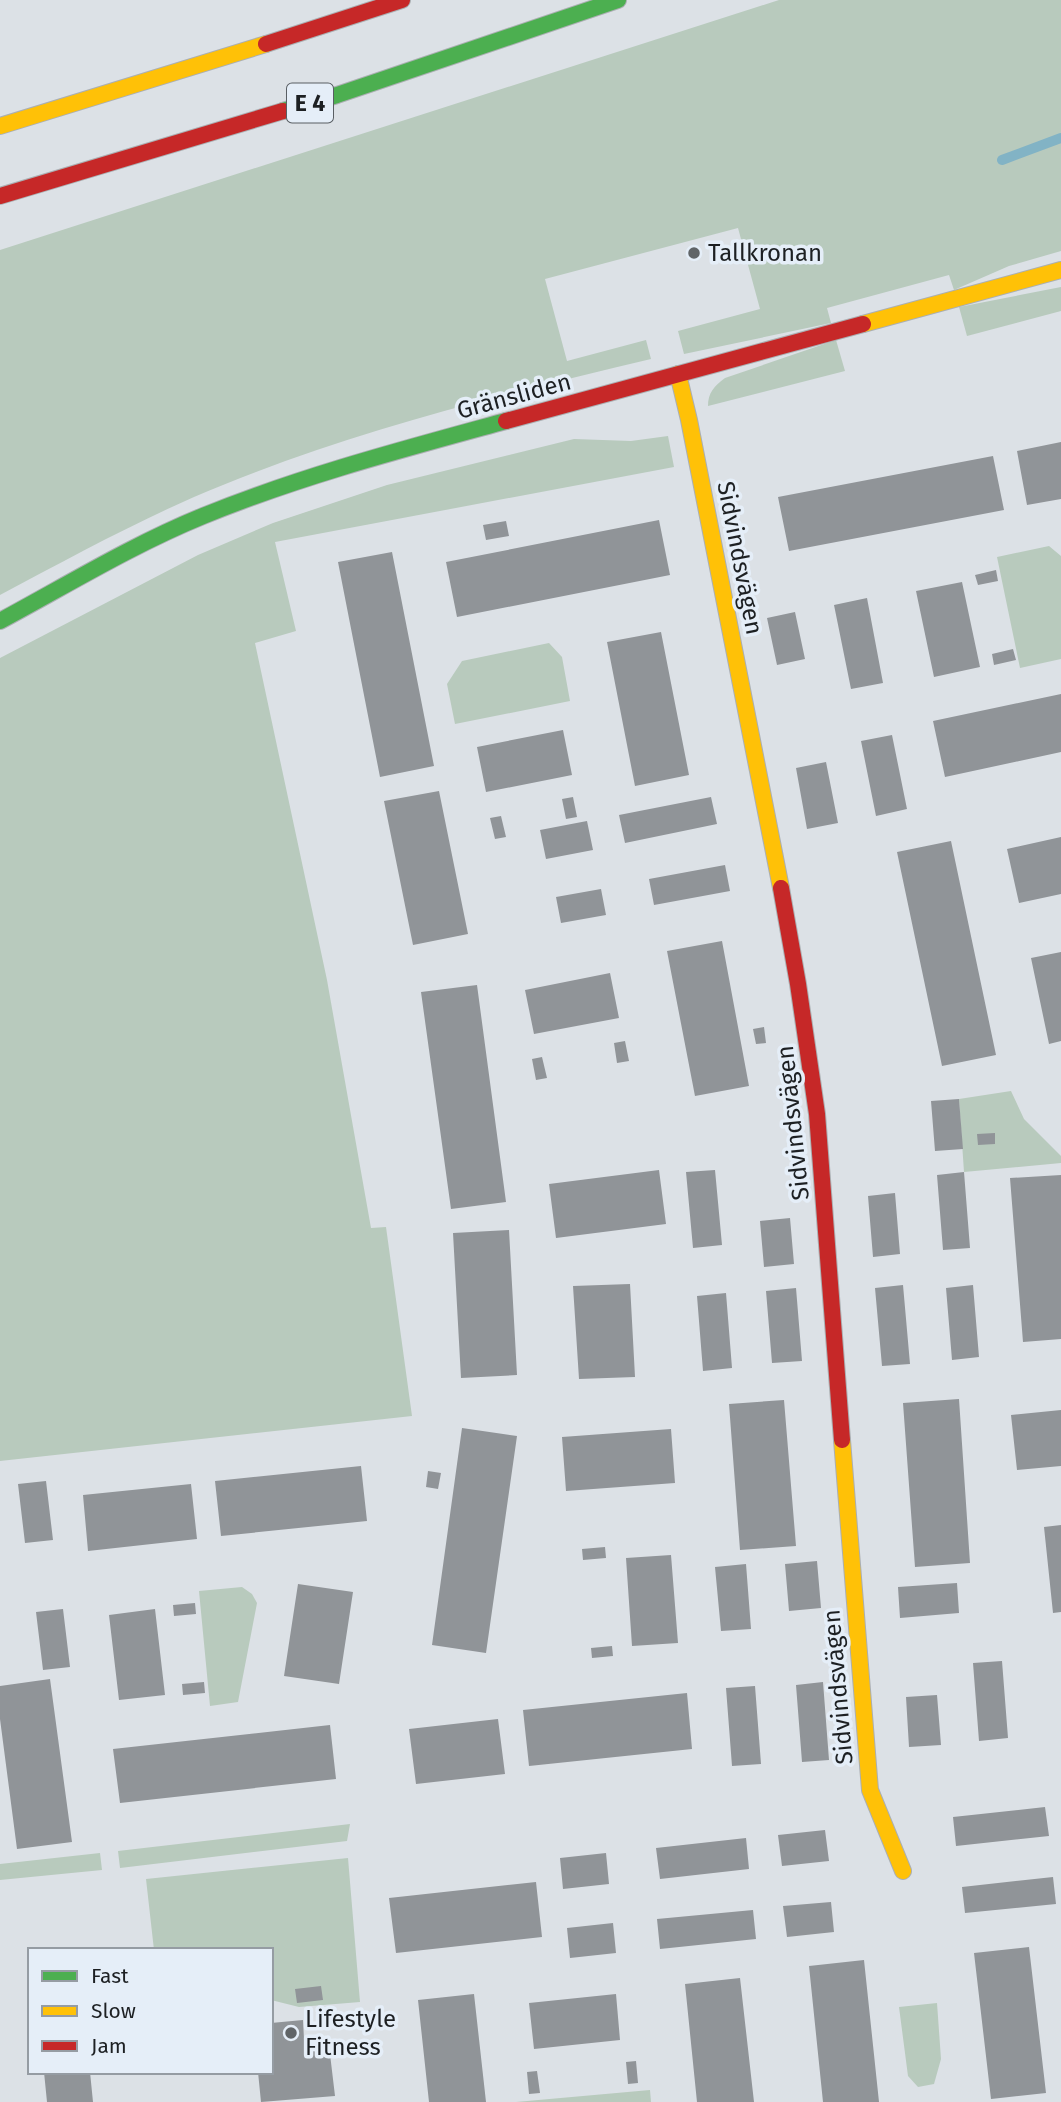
<svg xmlns="http://www.w3.org/2000/svg" width="1061" height="2102" font-family="'Fira Sans',sans-serif">
  <style>
    .green { fill: #b8cabd }
    .lines { fill: none; stroke-linecap: round; stroke-linejoin: round }
    .stream { stroke: #82b3c5; stroke-width: 10 }
    .building { fill: #909498 }
    .fast-casing { stroke: #abafb2; stroke-width: 18 }
    .slow-casing { stroke: #abafb2; stroke-width: 18 }
    .jam-casing { stroke: #abafb2; stroke-width: 18 }
    .fast { stroke: #4caf50; stroke-width: 16 }
    .slow { stroke: #ffc107; stroke-width: 16 }
    .jam { stroke: #c62828; stroke-width: 16 }
    .poi-dot { fill: #606467; stroke: #e5eef8; stroke-width: 2.5 }
    .labels { text-anchor: middle; stroke-width: 7; stroke-linejoin: round; paint-order: stroke }
    .shield { fill: #e5eef8; stroke: #595e63; stroke-width: 2 }
    .shield-label { font-size: 23px; font-weight: bold; fill: #1d2023 }
    .poi-label { font-size: 24px; fill: #1d2023; stroke: #e5eef8; text-anchor: start }
    .street-label { font-size: 24px; fill: #1d2023; stroke: #e5eef8 }
  </style>
  <rect width="100%" height="100%" fill="#dce1e6"/>
  <path class="green" d="M779,0h282v251l-52,15 -55,24 -5,-15 -122,33 4,15 -147,31 -6,-23 82,-22 -22,-81 -193,51 22,82 79,-21 5,19c-155,37 -311,75 -457,138 -66,29 -130,64 -194,98v-345z
    M1061,287v24l-94,25 -8,-29z
    M836,340l9,31 -137,35c0,-13 6,-20 17,-28z
    M668,436l6,31 -399,75 21,89 -41,12 72,337 44,248 15,-1 26,189 -412,45v-803l198,-103 75,-32 114,-38 187,-46 57,2z
    M1049,546l12,10v103l-41,9 -23,-111z
    M549,643l13,14 8,44 -115,23 -8,-40 15,-23z
    M1011,1091l13,28 37,37v7l-97,9 -5,-73z
    M242,1587l10,7 5,9 -19,99 -28,4 -11,-115z
    M350,1824l-3,17 -227,27 -2,-17z
    M100,1853l2,17 -102,10v-16z
    M348,1858l12,144 -61,5 -28,-7v-50h-117l-8,-71z
    M937,2003l4,56 -7,25 -16,3 -10,-11 -9,-69z
    M650,2090l1,12h-135z"/>
  <g class="lines">
    <path class="stream" d="M1002,160l59,-22"/>
  </g>
  <path class="building" d="M1061,442v57l-34,6 -10,-54z
    M993,456l11,54 -215,41 -11,-54z
    M659,520l11,55 -213,42 -11,-55z
    M506,521l3,15 -23,4 -3,-15z
    M392,552l42,214 -54,11 -42,-215z
    M996,570l2,11 -20,4 -3,-10z
    M962,582l18,85 -46,10 -18,-86z
    M867,598l16,85 -32,6 -17,-84z
    M795,612l10,47 -28,6 -10,-47z
    M661,632l28,143 -54,11 -28,-144z
    M1013,649l3,11 -22,5 -2,-11z
    M1061,694v58l-116,25 -12,-56z
    M563,730l9,45 -86,17 -9,-45z
    M892,735l15,74 -31,7 -15,-75z
    M826,762l12,61 -31,6 -11,-61z
    M439,791l29,143 -55,11 -29,-144z
    M573,797l4,20 -11,2 -4,-20z
    M711,797l6,27 -92,19 -6,-28z
    M501,816l5,21 -11,2 -5,-21z
    M587,821l6,29 -47,9 -6,-29z
    M1061,837v57l-42,9 -12,-54z
    M951,841l45,214 -54,11 -45,-214z
    M725,865l5,26 -76,14 -5,-26z
    M601,889l5,26 -45,8 -5,-26z
    M722,941l27,145 -54,10 -28,-145z
    M1061,952v89l-12,3 -18,-86z
    M610,973l9,45 -85,16 -9,-44z
    M477,985l29,217 -55,7 -30,-217z
    M764,1027l2,16 -10,1 -3,-15z
    M625,1041l4,20 -12,2 -3,-20z
    M542,1057l5,21 -11,2 -4,-21z
    M959,1099l4,50 -28,2 -4,-50z
    M995,1133v11l-17,1 -1,-11z
    M659,1170l7,54 -110,14 -7,-54z
    M715,1170l7,75 -29,3 -7,-76z
    M964,1172l6,76 -27,2 -6,-75z
    M1061,1175v164l-38,3 -13,-164z
    M895,1193l5,61 -27,3 -5,-61z
    M790,1218l4,46 -30,3 -4,-46z
    M509,1230l8,145 -56,3 -8,-145z
    M630,1284l5,93 -56,2 -6,-93z
    M903,1285l7,79 -28,2 -7,-78z
    M973,1285l6,72 -27,3 -6,-72z
    M796,1288l6,73 -30,2 -6,-72z
    M726,1293l6,75 -29,3 -6,-75z
    M959,1399l11,164 -55,4 -12,-164z
    M784,1400l12,146 -56,4 -11,-146z
    M1061,1410v56l-44,4 -6,-55z
    M462,1428l55,8 -31,217 -54,-8z
    M671,1429l4,54 -109,8 -4,-54z
    M361,1466l6,55 -146,15 -6,-55z
    M428,1471l13,2 -3,16 -12,-2z
    M46,1481l7,59 -28,3 -7,-59z
    M191,1484l6,55 -109,12 -5,-56z
    M1061,1525v87l-8,1 -9,-86z
    M605,1547l1,11 -23,2 -1,-11z
    M671,1555l7,88 -46,3 -6,-88z
    M817,1561l4,47 -32,3 -4,-47z
    M746,1564l5,65 -30,2 -6,-64z
    M957,1583l2,30 -59,5 -2,-31z
    M298,1584l55,8 -14,92 -55,-8z
    M195,1603l1,11 -22,2 -1,-11z
    M63,1609l7,58 -27,3 -7,-58z
    M155,1609l10,86 -46,5 -10,-85z
    M612,1646l1,10 -21,2 -1,-10z
    M1002,1661l6,77 -29,3 -6,-78z
    M50,1679l22,163 -55,7 -17,-130v-33z
    M204,1682l1,11 -22,2 -1,-11z
    M823,1682l6,78 -27,2 -6,-77z
    M755,1686l6,78 -29,2 -6,-78z
    M687,1693l5,56 -163,17 -6,-56z
    M937,1695l4,50 -32,2 -3,-50z
    M498,1719l7,55 -89,10 -7,-55z
    M330,1725l6,54 -216,24 -7,-54z
    M1045,1807l4,29 -93,10 -3,-29z
    M825,1830l4,31 -47,5 -4,-31z
    M746,1838l3,31 -89,10 -4,-31z
    M606,1853l3,31 -46,5 -3,-31z
    M1053,1877l3,27 -91,9 -3,-26z
    M536,1882l6,55 -146,16 -7,-55z
    M831,1902l3,30 -47,5 -4,-31z
    M753,1910l3,29 -96,10 -3,-30z
    M613,1923l3,30 -46,5 -3,-30z
    M1029,1947l17,146 -55,6 -17,-146z
    M864,1960l15,142h-56l-14,-136z
    M740,1978l14,124h-57l-12,-118z
    M321,1986l2,14 -26,3 -2,-14z
    M474,1994l12,108h-57l-11,-102z
    M616,1994l4,46 -86,9 -5,-46z
    M303,2020l1,19 20,-1 2,16h4l5,42 -74,6 -3,-30h13v-49z
    M636,2061l2,22 -10,1 -2,-22z
    M537,2071l3,22 -11,1 -2,-22z
    M44,2072h46l3,30h-46z"/>
  <g class="lines">
    <defs>
      <path id="fast" d="M283,111l54,-16 281,-95
        M0,621c67,-36 132,-76 203,-105 98,-40 201,-67 303,-95"/>
      <path id="slow" d="M0,126l266,-82
        M863,324l198,-54
        M678,374l11,46 92,468
        M842,1440l28,350 33,81"/>
      <path id="jam" d="M266,44l136,-44
        M0,196l283,-85
        M506,421l357,-97
        M781,888l17,96 19,130 25,326"/>
    </defs>
    <use href="#fast" class="fast-casing"/>
    <use href="#slow" class="slow-casing"/>
    <use href="#jam" class="jam-casing"/>
    <use href="#fast" class="fast"/>
    <use href="#slow" class="slow"/>
    <use href="#jam" class="jam"/>
  </g>
  <g class="poi-dot">
    <circle cx="694" cy="253" r="7"/>
    <circle cx="291" cy="2033" r="7"/>
  </g>
  <g class="labels">
    <rect class="shield" x="287" y="83.5" width="46" height="39" rx="5"/>
    <g class="shield-label">
      <text x="310" y="111">E 4</text>
    </g>
    <g class="poi-label">
      <text x="708" y="261">Tallkronan</text>
      <text x="305" y="2027">Lifestyle<tspan x="305" dy="28">Fitness</tspan></text>
    </g>
    <g class="street-label">
      <text transform="translate(514 396) rotate(-15)" y="8">Gränsliden</text>
      <text transform="translate(740 558) rotate(79)" y="8">Sidvindsvägen</text>
      <text transform="translate(793 1123) rotate(-96)" y="8">Sidvindsvägen</text>
      <text transform="translate(838 1687) rotate(-95)" y="8">Sidvindsvägen</text>
    </g>
  </g>
  <rect x="28" y="1948" width="245" height="126" fill="#e5eef8" stroke="#959ca3" stroke-width="2"/>
  <rect x="42" y="1971" width="35" height="10" fill="#4caf50" stroke="#959ca3" stroke-width="2"/>
  <text x="91" y="1983" font-size="21" fill="#1d2023">Fast</text>
  <rect x="42" y="2006" width="35" height="10" fill="#ffc107" stroke="#959ca3" stroke-width="2"/>
  <text x="91" y="2018" font-size="21" fill="#1d2023">Slow</text>
  <rect x="42" y="2041" width="35" height="10" fill="#c62828" stroke="#959ca3" stroke-width="2"/>
  <text x="91" y="2053" font-size="21" fill="#1d2023">Jam</text>
</svg>
